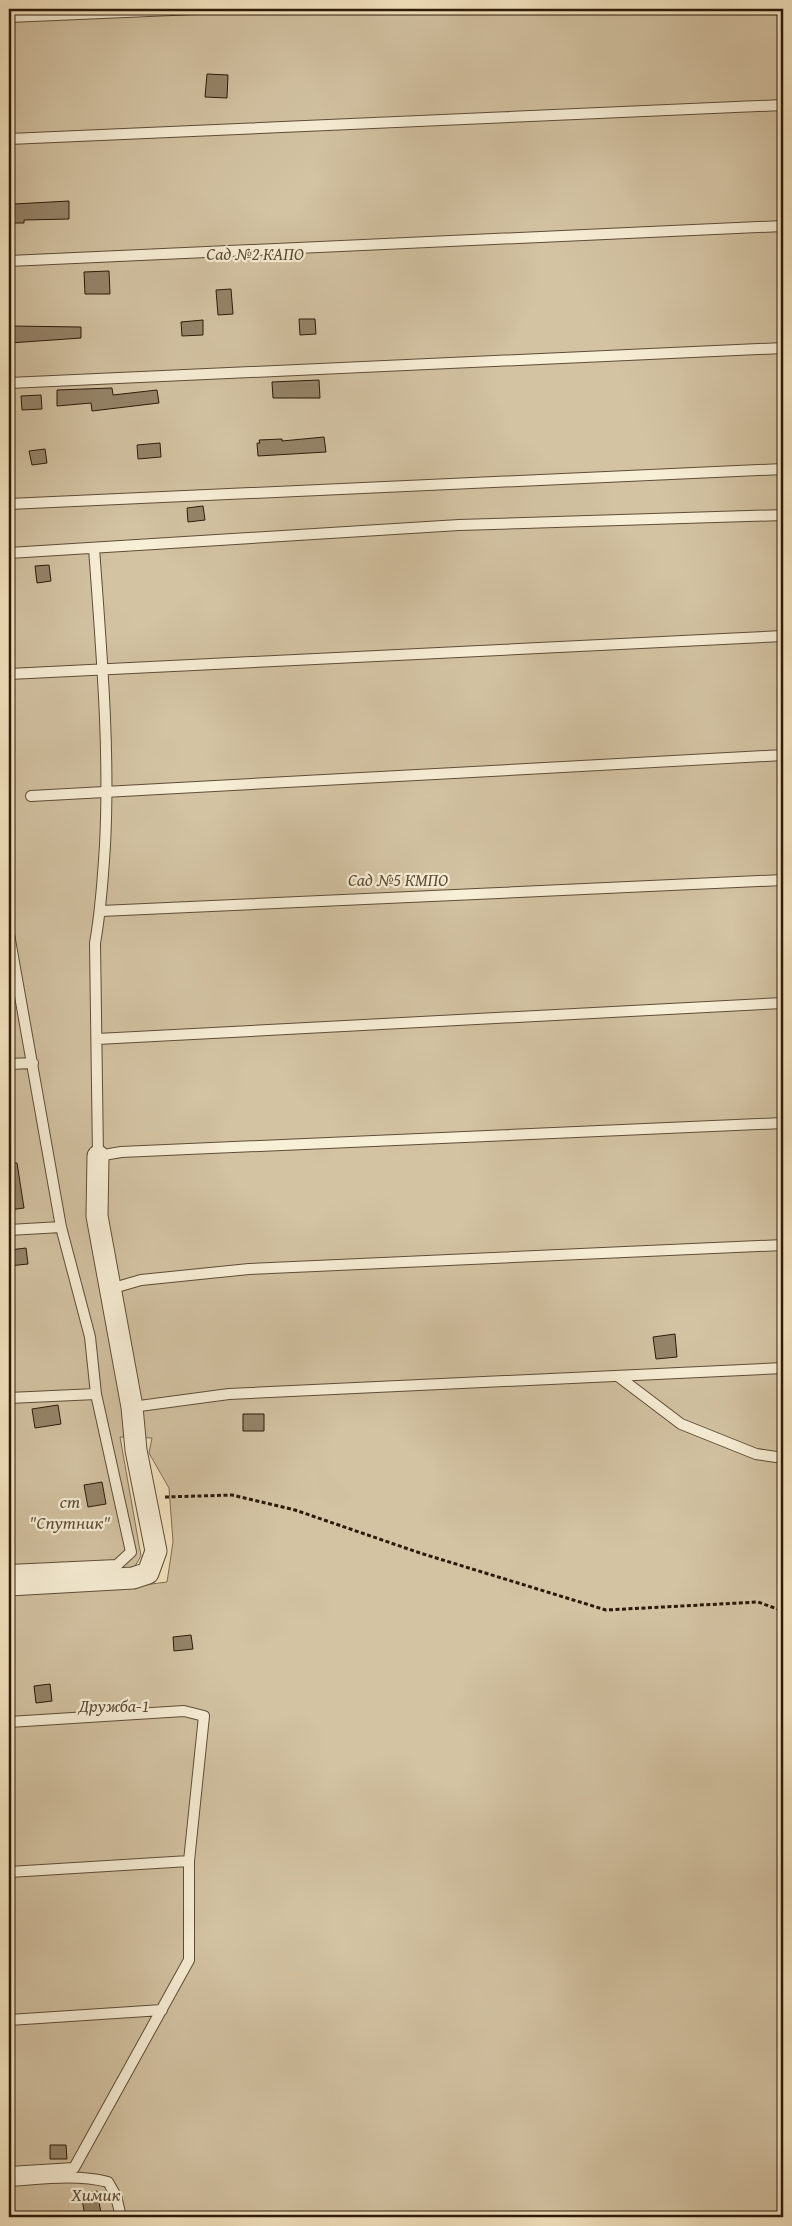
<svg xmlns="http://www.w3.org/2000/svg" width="792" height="2226" font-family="'Gentium Book Plus',serif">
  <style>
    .green { fill: #d3c3a3; stroke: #806e56 }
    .building { fill: #958469; stroke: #2c1a09 }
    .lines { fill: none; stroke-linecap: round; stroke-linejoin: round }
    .service-casing { stroke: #5e4d37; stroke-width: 12 }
    .minor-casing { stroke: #5e4d37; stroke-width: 23 }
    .path { stroke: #2c1a09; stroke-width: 3; stroke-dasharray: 4 2.5; stroke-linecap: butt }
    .service { stroke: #f8efd7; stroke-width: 10 }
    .minor { stroke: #f8efd7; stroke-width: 21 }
    .labels { text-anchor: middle; stroke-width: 4.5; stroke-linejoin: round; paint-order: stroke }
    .park-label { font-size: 18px; font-style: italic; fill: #5e4d37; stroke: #f8efd7 }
  </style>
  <rect width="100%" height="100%" fill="#f5e6c2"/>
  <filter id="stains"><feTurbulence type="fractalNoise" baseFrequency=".004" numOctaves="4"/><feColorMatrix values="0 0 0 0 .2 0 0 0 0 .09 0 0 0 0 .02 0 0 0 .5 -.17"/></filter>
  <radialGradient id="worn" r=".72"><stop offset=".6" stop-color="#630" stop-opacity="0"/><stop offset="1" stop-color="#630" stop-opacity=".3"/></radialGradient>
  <path class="green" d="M9,9h774v2208h-774v-624l127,-7 31,-4 6,-40 -4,-54 -20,-35 3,-15 -32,-1 21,119 -9,15 -123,7z"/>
  <path class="building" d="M207,74l21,1 -1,23 -22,-1z
    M69,201v18l-45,1v3h-15v-16h5v-3z
    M109,271l1,23h-25l-1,-22z
    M231,289l2,25 -15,1 -2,-25z
    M299,319h16l1,15 -16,1z
    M203,320v15l-21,1 -1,-14z
    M10,326l71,1v11l-71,5z
    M319,380l1,18h-47l-1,-16z
    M112,388l1,7 44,-5 2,13 -67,8 -1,-8 -34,3v-16z
    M41,395l1,14 -20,1 -1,-14z
    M324,437l2,15 -68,4 -1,-13h3l-1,-3 23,-1v2z
    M160,443l1,14 -23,2 -1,-14z
    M45,449l2,14 -15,2 -3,-14z
    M203,506l2,14 -17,2 -1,-14z
    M49,565l2,16 -14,2 -2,-17z
    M9,1163h8l7,45 -15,2z
    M26,1248l2,16 -19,2v-16z
    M675,1334l2,23 -21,2 -3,-22z
    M58,1405l3,19 -26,4 -3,-19z
    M243,1414h21v17h-21z
    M102,1482l4,22 -18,3 -4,-22z
    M191,1635l2,14 -19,2 -1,-14z
    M50,1684l2,17 -16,2 -2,-17z
    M50,2145h16l1,14h-17z
    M97,2191l4,22 -16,3 -4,-22z"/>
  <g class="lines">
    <defs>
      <path id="service" d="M9,17l187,-8
        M9,139l774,-34
        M9,261l774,-35
        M9,383l774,-35
        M9,504l774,-35
        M94,548c7,99 16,198 11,297 -2,33 -4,65 -10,98l3,213 23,-4 662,-29
        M9,553l450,-28 324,-10
        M9,674l774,-38
        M31,796l752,-41
        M101,911l682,-31
        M9,934l52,293 29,110 6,57 35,158 -14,13 -108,5
        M97,1039l686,-36
        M9,1064l24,-1
        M9,1230l52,-3
        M110,1289l31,-9 108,-11 534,-24
        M619,1377l62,47 75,30 27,4
        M9,1398l87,-4
        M132,1407l97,-13 554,-26
        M9,1722l175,-11 20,5 -15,145v99l-115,208 -65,4
        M9,1872l180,-11
        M9,2020l153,-10
        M9,2181c32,-2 67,-7 99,1l8,14 5,21"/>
      <path id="minor" d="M9,1585l124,-7 15,-5 8,-22 -20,-101 -4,-43 -35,-191 1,-60"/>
    </defs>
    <use href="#service" class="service-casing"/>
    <use href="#minor" class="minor-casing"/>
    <path class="path" d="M165,1497l67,-2 63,15 125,43 186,57 152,-8 25,9"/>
    <use href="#service" class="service"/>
    <use href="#minor" class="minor"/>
  </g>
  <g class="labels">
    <g class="park-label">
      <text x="255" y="260">Сад №2 КАПО</text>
      <text x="398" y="886">Сад №5 КМПО</text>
      <text x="70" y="1508">ст<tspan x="70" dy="21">"Спутник"</tspan></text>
      <text x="114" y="1712">Дружба-1</text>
      <text x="96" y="2201">Химик</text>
    </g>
  </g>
  <rect width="792" height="2226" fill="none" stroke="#f5e6c2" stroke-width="30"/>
  <rect x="10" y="10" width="772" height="2206" fill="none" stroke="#2c1a09" stroke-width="2.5"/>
  <rect x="15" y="15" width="762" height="2196" fill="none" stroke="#2c1a09"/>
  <rect width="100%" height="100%" filter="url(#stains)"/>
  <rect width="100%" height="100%" fill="url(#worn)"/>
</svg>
